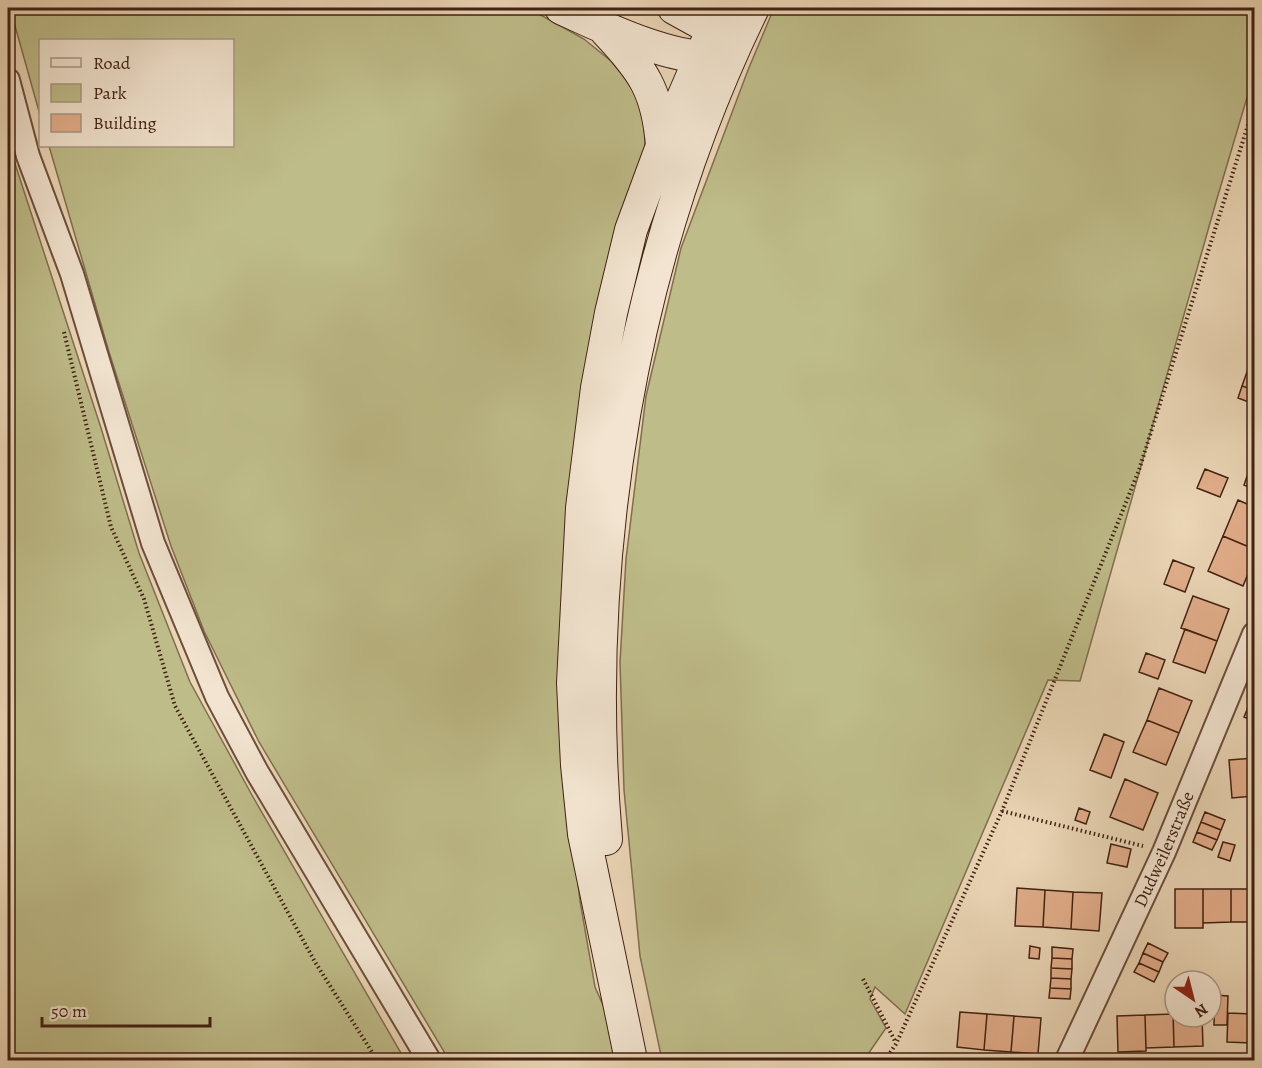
<svg xmlns="http://www.w3.org/2000/svg" width="1262" height="1068" font-family="Alegreya,serif">
  <style>
    .green { fill: #bebc89; stroke: #806e4e; stroke-width: 1.5 }
    .building { fill: #e3af8c; stroke: #412112; stroke-width: 1.5 }
    .lines { fill: none; stroke-linecap: round; stroke-linejoin: round }
    .street-casing { stroke: #6c4e3b; stroke-width: 26 }
    .secondary-casing { stroke: #412112; stroke-width: 34 }
    .path { stroke: #412112; stroke-width: 4; stroke-dasharray: 1.5 3; stroke-linecap: butt }
    .street { stroke: #f2e4d0; stroke-width: 22 }
    .secondary { stroke: #f2e4d0; stroke-width: 32 }
    .labels { text-anchor: middle; stroke-width: 4.5; stroke-linejoin: round; paint-order: stroke }
    .street-label { font-size: 18px; fill: #412112; stroke: #f2e4d0 }
  </style>
  <rect width="100%" height="100%" fill="#ebd6b6"/>
  <filter id="stains"><feTurbulence type="fractalNoise" baseFrequency=".00333" numOctaves="4"/><feColorMatrix values="0 0 0 0 .2 0 0 0 0 .09 0 0 0 0 .02 0 0 0 .5 -.17"/></filter>
  <radialGradient id="worn" r=".72"><stop offset=".6" stop-color="#630" stop-opacity="0"/><stop offset="1" stop-color="#630" stop-opacity=".3"/></radialGradient>
  <path class="green" d="M10,8h518l56,31 27,22 22,27 11,28 1,31 -42,146 -36,490 13,118 15,86 16,36 9,37h-171l-190,-318 -55,-111 -33,-85 -62,-194 -60,-206h183v-106h-192v75z
    M774,8h480v66l-38,128 -136,479 -32,-1 -143,334 -30,-27 -5,12 16,29 -22,32h-202l-22,-104 -16,-166 -4,-128 6,-103 20,-163 35,-148 67,-178z
    M8,142l93,286 38,125 51,129 63,115 152,263h-397z"/>
  <path class="building" d="M1248,369l6,2v19l-12,-4z
    M1242,386l12,4v14l-16,-6z
    M1254,456v33l-10,-4z
    M1205,469l23,9 -8,19 -23,-9z
    M1238,500l16,7v42l-31,-13z
    M1223,536l31,13v10l-11,27 -35,-15z
    M1173,560l21,8 -9,24 -21,-8z
    M1193,596l36,13 -12,32 -36,-13z
    M1185,629l32,12 -12,32 -32,-11z
    M1146,653l19,7 -7,19 -19,-7z
    M1159,688l33,13 -13,32 -32,-13z
    M1249,705l5,2v14l-10,-4z
    M1147,720l32,13 -13,32 -33,-13z
    M1104,734l20,8 -13,36 -21,-8z
    M1254,758v38l-22,2 -3,-38z
    M1125,779l33,14 -15,37 -33,-13z
    M1079,808l11,4 -4,12 -11,-4z
    M1205,812l20,8 -4,10 -20,-8z
    M1201,822l20,8 -4,10 -20,-8z
    M1197,832l20,8 -5,10 -19,-8z
    M1223,842l12,3 -5,16 -12,-4z
    M1111,844l20,5 -4,18 -20,-4z
    M1017,888l28,2 -2,37 -28,-1z
    M1175,889h28v39h-28z
    M1203,889h28v33l-28,1z
    M1231,889h23v33h-23z
    M1045,890l28,2 -2,37 -28,-2z
    M1073,892l29,1 -3,38 -28,-2z
    M1148,943l20,10 -5,9 -20,-9z
    M1030,946l10,2 -1,11 -10,-1z
    M1052,947l21,2 -1,10 -20,-1z
    M1143,953l20,9 -4,10 -20,-9z
    M1052,958l20,1v10l-21,-1z
    M1139,963l20,9 -5,10 -20,-10z
    M1051,968l21,1 -1,10 -20,-1z
    M1051,978l20,1v10l-21,-1z
    M1050,988l21,1 -1,10 -21,-1z
    M1215,995l13,1 -1,29h-13z
    M1173,1010h2v7h27l1,29 -29,1z
    M960,1012l27,2 -3,36 -27,-3z
    M1228,1013l24,1 -1,29 -24,-1z
    M987,1014l27,2 -3,36 -27,-2z
    M1173,1014l1,33 -28,1 -1,-33z
    M1252,1014h2v29h-3z
    M1145,1015l1,36 -28,1 -1,-36z
    M1014,1016l27,2 -3,36 -27,-2z"/>
  <g class="lines">
    <defs>
      <g id="street">
        <path d="M8,80l20,76 44,118 81,269 64,154 40,75 172,288"/>
        <path id="s1" d="M1067,1060l97,-208 90,-218"/>
      </g>
      <path id="secondary" d="M561,8c39,18 117,56 160,48
        M674,8l38,21 14,16
        M606,31c37,39 52,60 56,115
        M606,839c-24,-280 24,-579 147,-831
        M631,1060l-47,-226 -7,-69 -4,-82 9,-175 15,-120 14,-75 20,-83 31,-84 60,-138"/>
    </defs>
    <use href="#street" class="street-casing"/>
    <use href="#secondary" class="secondary-casing"/>
    <path class="path" d="M64,332l47,195 33,72 31,107 140,256 62,98
      M1002,811l141,35
      M863,979l33,64
      M885,1060l11,-16 106,-233 137,-341 115,-364"/>
    <use href="#street" class="street"/>
    <use href="#secondary" class="secondary"/>
  </g>
  <g class="labels">
    <g class="street-label">
      <text dy="6" stroke="none"><textPath href="#s1" startOffset="232">Dudweilerstraße</textPath></text>
    </g>
  </g>
  <rect width="1262" height="1068" fill="none" stroke="#ebd6b6" stroke-width="30"/>
  <rect x="9" y="9" width="1244" height="1050" fill="none" stroke="#412112" stroke-width="3"/>
  <rect x="15" y="15" width="1232" height="1038" fill="none" stroke="#412112" stroke-width="1.5"/>
  <rect x="39" y="39" width="195" height="108" fill="#f2e4d0" stroke="#ab9684" stroke-width="1.5"/>
  <rect x="51" y="58" width="30" height="9" fill="#f2e4d0" stroke="#ab9684" stroke-width="1.5"/>
  <text x="93" y="69" font-size="18" fill="#412112">Road</text>
  <rect x="51" y="84" width="30" height="18" fill="#bebc89" stroke="#ab9684" stroke-width="1.5"/>
  <text x="93" y="99" font-size="18" fill="#412112">Park</text>
  <rect x="51" y="114" width="30" height="18" fill="#e3af8c" stroke="#ab9684" stroke-width="1.5"/>
  <text x="93" y="129" font-size="18" fill="#412112">Building</text>
  <g transform="translate(1193 999) rotate(145)"><circle r="28" fill="#f2e4d0" stroke="#ab9684" stroke-width="1.5"/>
  <path d="M0-4.5L10 22L0 15L-10 22Z" fill="#8f2418"/>
  <text y="-9" font-size="16" font-weight="bold" text-anchor="middle" fill="#412112">N</text>
  </g>
  <path d="M42 1017v9h168v-9" fill="none" stroke="#412112" stroke-width="3"/>
  <text x="51" y="1017" font-size="18" fill="#412112" stroke="#f2e4d0" stroke-width="4.5" paint-order="stroke">50 m</text>
  <rect width="100%" height="100%" filter="url(#stains)"/>
  <rect width="100%" height="100%" fill="url(#worn)"/>
</svg>
